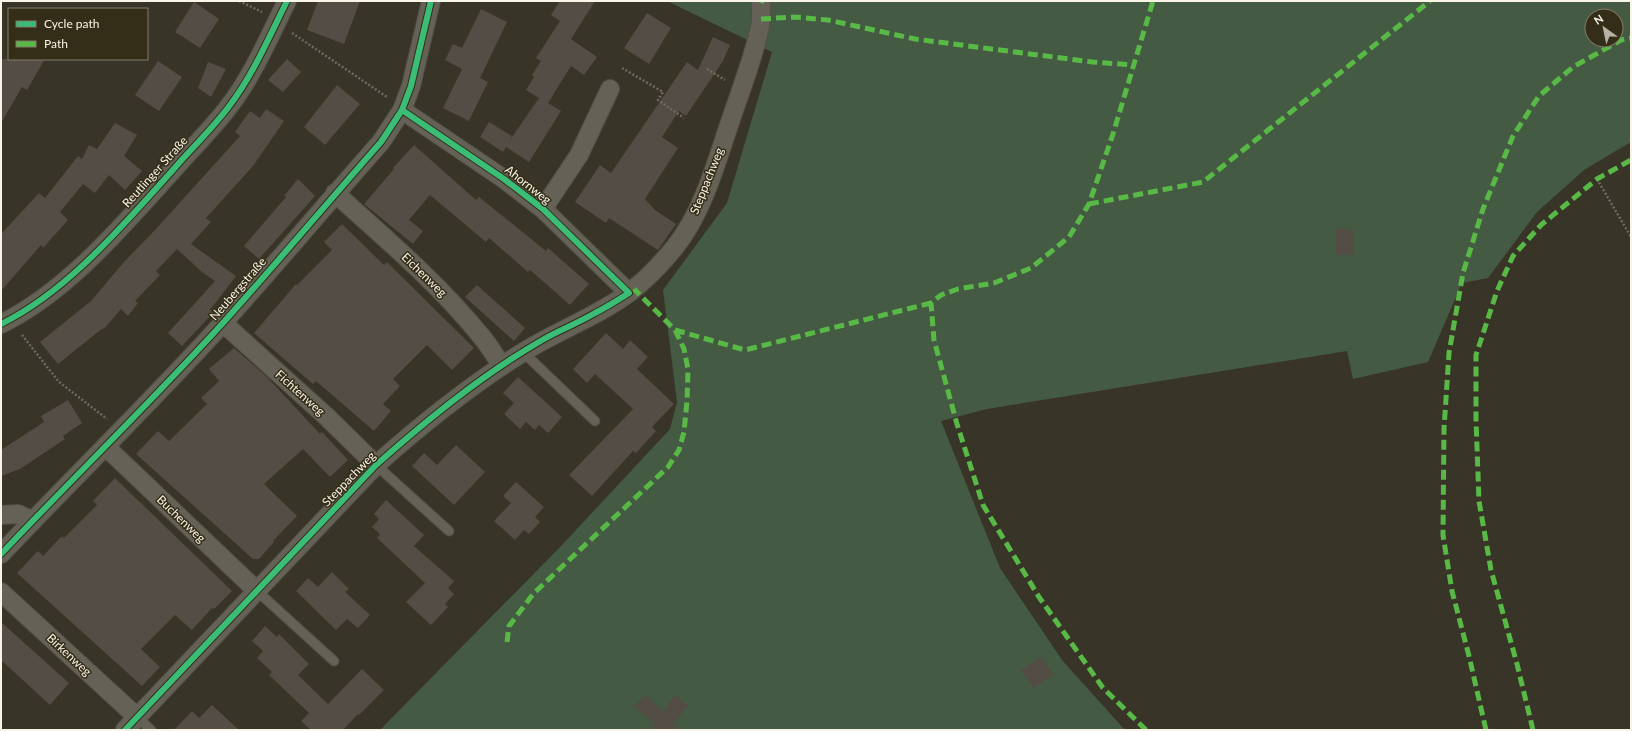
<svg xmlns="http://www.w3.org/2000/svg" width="1632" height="731" font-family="Lato,sans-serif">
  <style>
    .green { fill: #445a43; fill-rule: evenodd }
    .building { fill: #534d45 }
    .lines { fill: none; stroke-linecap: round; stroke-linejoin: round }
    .service-casing { stroke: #534f44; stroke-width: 11 }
    .minor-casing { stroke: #534f44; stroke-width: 20 }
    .path { stroke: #6e6a62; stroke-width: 2.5; stroke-dasharray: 2 2; stroke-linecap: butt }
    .service { stroke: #646157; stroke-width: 9 }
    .minor { stroke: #646157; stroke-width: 18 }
    .quiet { stroke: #58b947; stroke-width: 5; stroke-dasharray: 10 5; stroke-linecap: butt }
    .cycleway-casing { stroke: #342d17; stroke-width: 8 }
    .cycleway { stroke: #3abd76; stroke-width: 6 }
    .labels { text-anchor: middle; stroke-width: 3; stroke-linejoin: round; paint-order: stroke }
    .street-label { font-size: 12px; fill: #f9f5e7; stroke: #342d17 }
  </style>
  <rect width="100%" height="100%" fill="#383427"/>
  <path class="green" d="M670,1h961v141l-47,28 -47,42 -49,66 -26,5 -34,79 -75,17 -6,-28 -360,58 -46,12 59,147 62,92 63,70h-745l182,-185 108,-116 7,-27 -14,-112 64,-87 45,-151 -103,-50zM1592,16h24v24h-24z"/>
  <path class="building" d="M318,1h42l-16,43 -37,-14z
    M560,1h35l-24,38 26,18 -13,18 -13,-9 -23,37 13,8 -32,51 -23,-15 -3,5 -23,-15 9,-15 23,14 -4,7 31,-45 5,3 -18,-11 8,-13 -2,-2 9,-14 -5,-3 24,-37 -9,-6z
    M194,2l25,17 -19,29 -25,-16z
    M481,9l26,13 -27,56 8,4 -19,39 -26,-13 19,-39 -17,-9 8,-16 9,4z
    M647,13l24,15 -22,36 -25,-16z
    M713,37l17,8 -7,16 -37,55 -7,-5 -17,26 16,11 -33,51 10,11 21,14 -18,26 -49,-32 -3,5 -31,-21 25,-37 11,8 76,-111 11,8z
    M1,59h44l-18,31 -5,-3 -21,36z
    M287,59l14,13 -18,20 -15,-12z
    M158,61l24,16 -23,34 -24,-16z
    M208,62l18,7 -15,28 -13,-9z
    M337,85l23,19 -35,41 -21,-18z
    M266,109l18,12 -31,45 -47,52 5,4 -20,22 45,32 -26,34 3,3 -31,33 -14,-13 47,-52 -13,-9 -25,-23 -21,22 4,4 -25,26 3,2 -10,13 -7,-7 -17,20 -1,-1 -45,36 -18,-22 51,-41 32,-38 32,-33 85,-94 -5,-4 15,-21 10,7z
    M115,123l22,12 -13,21 18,15 -17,19 -16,-15 -14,18 -12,-9 -23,28 8,8 -25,28 -2,-3 -40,46v-57l38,-41 6,5 33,-42 4,3 7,-14 8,4z
    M414,145l62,55 3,-3 67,54 2,-3 41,36 -19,21 -40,-35 -2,2 -39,-34 -3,4 -56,-47 -21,25 14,11 -10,13 -49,-40 30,-35 -1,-1z
    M298,179l17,17 -56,63 -15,-13 42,-49 -2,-1z
    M342,224l42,41 3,-3 87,86 -22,22 -25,-25 -34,34 7,7 -17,18 8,7 -17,20 -58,-50 -3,3 -59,-51 42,-49 1,1 35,-35 -8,-8z
    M1336,229h18v26h-18z
    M477,285l48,43 -11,13 -49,-44z
    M606,333l17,16 7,-9 18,17 -11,12 37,35 -22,23 4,4 -20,22 -3,-2 -41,45 -23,-21 64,-66 -38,-35 -8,9 -14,-14z
    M234,348l33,29 53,57 2,-2 26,28 -18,17 -27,-28 -39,35 33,32 -24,25 1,1 -15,17h-6l-117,-105 22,-23 11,10 38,-37 -6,-6 18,-17 -10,-12z
    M518,377l44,40 -14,16 -9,-8 -4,5 -9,-8 -6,7 -16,-15 10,-11 -11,-10z
    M68,400l14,23 -19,13 2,3 -45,30 -19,7v-26l43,-28 -3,-6z
    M456,445l29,27 -31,33 -42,-39 12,-13 13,12z
    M115,478l117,113 -18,18 -2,-1 -20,22 -17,-15 -34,34 19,18 -18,19 -125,-113 21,-22 5,5 19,-20 2,2 33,-33 -4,-4z
    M516,482l28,25 -9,10 5,5 -11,12 -5,-4 -9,10 -21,-19 17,-18 -8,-7z
    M386,500l38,35 -10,11 40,35 -6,7 6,6 -9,10 3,3 -17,18 -25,-23 19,-19 -48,-45 3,-4 -8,-7 7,-8 -5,-5z
    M332,572l17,17 -4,3 25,23 -12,13 -11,-9 -11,11 -40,-39 12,-13 10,9z
    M1,622l68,61 -19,22 -49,-45z
    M265,626l12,11 2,-3 30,30 -11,11 30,29 34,-35 22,21 -25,25 -1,-1 -15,16h-32l-10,-9 8,-8 -40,-38 3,-3 -15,-14 6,-7 -11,-10z
    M1041,657l13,18 -21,13 -12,-18z
    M646,695l17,17 12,-17 14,11 -16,17 7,7h-30l4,-6 -20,-18z
    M212,705l27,25h-65l18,-19 7,7z"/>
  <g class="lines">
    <defs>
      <path id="service" d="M523,352l72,69
        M376,465l73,66
        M257,591l77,70
        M137,717l14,13"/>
      <path id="minor" d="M402,110l102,69 39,30 86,84
        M335,193c51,46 103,90 146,143 8,9 14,20 21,30
        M543,209l36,-54 31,-66
        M223,323l104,94 49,48
        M1,324c67,-33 121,-98 171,-153 18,-21 42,-44 58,-66 23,-30 40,-70 57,-104
        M106,447l151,144
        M1,515l17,-1 15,7
        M1,554c73,-77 150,-152 221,-230 54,-60 106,-122 159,-182l21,-32 9,-24 20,-85
        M1,592l136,125
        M125,730l251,-265c47,-42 96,-81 149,-114 34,-21 73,-35 105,-59 17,-13 32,-29 45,-45 28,-35 41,-84 55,-125 10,-30 22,-60 29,-91 3,-9 2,-19 2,-28"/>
    </defs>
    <use href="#service" class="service-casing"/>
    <use href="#minor" class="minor-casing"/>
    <path class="path" d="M239,1l23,11
      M292,33l95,64
      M622,68l41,24 -5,8 26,18
      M707,69l18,11
      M1597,179l34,58
      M22,335l37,47 48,37"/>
    <use href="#service" class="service"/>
    <use href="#minor" class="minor"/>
    <path class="quiet" d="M761,3l1,-2
      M761,19l33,-2 34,3 87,19 177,23 42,3
      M1089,204l114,-22 227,-181
      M675,330l70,20 186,-47
      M507,642l2,-16 24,-32 135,-127 11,-17 5,-18 3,-31 1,-32 -4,-20 -9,-19 -41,-41
      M1146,730l-43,-42 -64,-91 -56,-92 -26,-81 -23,-84 -3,-37 10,-8 17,-6 36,-6 37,-15 38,-31 20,-33 24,-70 40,-133
      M1486,730l-17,-74 -17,-65 -9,-56 1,-106 5,-76 14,-80 20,-64 30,-73 26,-40 34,-29 48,-27 10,-2
      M1533,730l-16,-66 -26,-94 -12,-69 -3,-81v-65l21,-64 16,-35 28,-31 56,-46 34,-19"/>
    <defs>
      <path id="cycleway" d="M1,324c67,-33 121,-98 171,-153 18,-21 42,-44 58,-66 23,-30 40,-70 57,-104
        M1,554c73,-77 150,-152 221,-230 54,-60 106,-122 159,-182l21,-32 9,-24 20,-85
        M125,730l251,-265c52,-46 107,-91 168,-126 16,-9 34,-16 51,-26 12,-6 23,-13 34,-20l-86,-84 -39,-30 -102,-69"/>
    </defs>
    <use href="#cycleway" class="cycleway-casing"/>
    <use href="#cycleway" class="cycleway"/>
  </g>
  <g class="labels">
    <g class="street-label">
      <text transform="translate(155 172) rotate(-48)" y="4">Reutlinger Straße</text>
      <text transform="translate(707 181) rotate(-68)" y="4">Steppachweg</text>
      <text transform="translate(528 185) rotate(38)" y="4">Ahornweg</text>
      <text transform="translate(424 275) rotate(44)" y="4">Eichenweg</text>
      <text transform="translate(238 289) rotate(-49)" y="4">Neubergstraße</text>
      <text transform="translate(300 393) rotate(42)" y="4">Fichtenweg</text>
      <text transform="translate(349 479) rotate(-46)" y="4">Steppachweg</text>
      <text transform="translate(181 519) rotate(44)" y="4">Buchenweg</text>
      <text transform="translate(69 655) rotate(43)" y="4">Birkenweg</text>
    </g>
  </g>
  <rect width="1632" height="731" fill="none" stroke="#f9f5e7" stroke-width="4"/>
  <rect x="8" y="8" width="140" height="52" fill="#342d17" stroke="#837d6a"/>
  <rect x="16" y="21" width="20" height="6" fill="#3abd76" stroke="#837d6a"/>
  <text x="44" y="28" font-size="12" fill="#f9f5e7">Cycle path</text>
  <rect x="16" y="41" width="20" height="6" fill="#58b947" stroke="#837d6a"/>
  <text x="44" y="48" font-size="12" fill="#f9f5e7">Path</text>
  <g transform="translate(1604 28) rotate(327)"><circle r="19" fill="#342d17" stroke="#837d6a"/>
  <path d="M0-3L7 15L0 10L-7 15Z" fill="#b5b1a4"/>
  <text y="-6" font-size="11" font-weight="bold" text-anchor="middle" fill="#f9f5e7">N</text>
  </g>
</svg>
